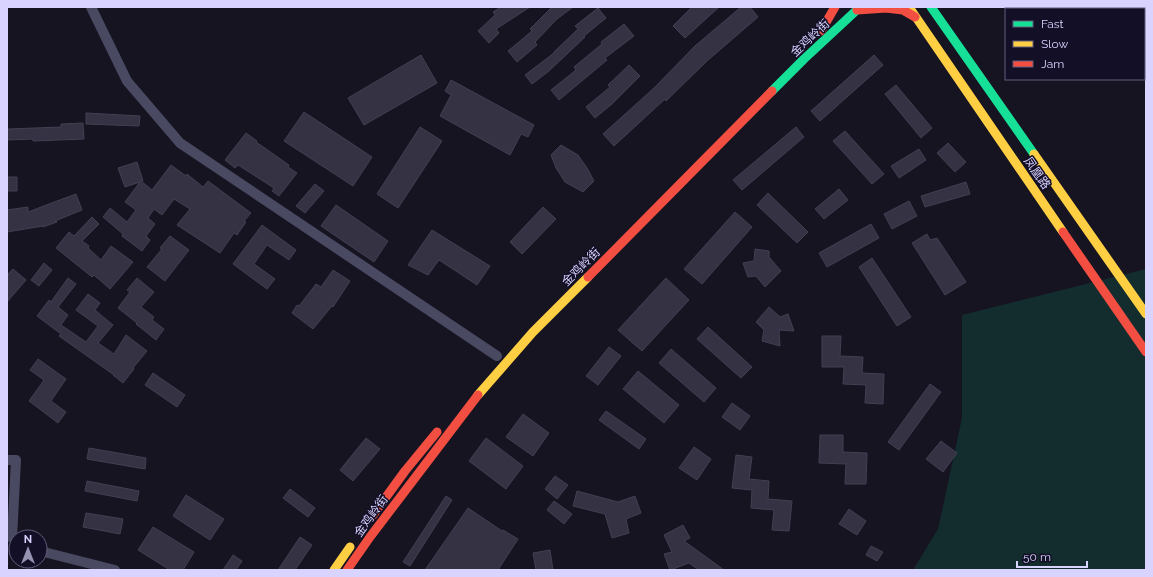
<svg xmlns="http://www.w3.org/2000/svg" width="1153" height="577" font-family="Raleway,'Noto Sans SC',sans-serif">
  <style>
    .green { fill: #132c2d }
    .building { fill: #343243; stroke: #433f54 }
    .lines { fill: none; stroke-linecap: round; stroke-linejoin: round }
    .street { stroke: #4a4962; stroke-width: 10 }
    .fast { stroke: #16e098; stroke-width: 9 }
    .slow { stroke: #ffcf43; stroke-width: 9 }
    .jam { stroke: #f24e42; stroke-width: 9 }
    .labels { text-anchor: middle; stroke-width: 3; stroke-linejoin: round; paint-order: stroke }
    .street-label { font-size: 12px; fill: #d9d4ff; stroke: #130f26 }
  </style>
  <rect width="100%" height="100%" fill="#161421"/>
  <path class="green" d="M1146,269v301h-233l25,-41 24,-111v-103z"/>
  <path class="building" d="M501,7h29l-34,22 3,4 -10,10 -11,-12 17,-16 -2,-3z
    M552,7h21l-16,12 -22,23 2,3 -20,17 -9,-11 24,-20 -2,-2z
    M692,7h27l-34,31 -12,-12z
    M741,7h9l8,10 -51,44 -41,40 -1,-2 -51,47 -11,-12 51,-46 41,-42z
    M598,8l8,10 -22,18 1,1 -36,34 -17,13 -7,-9 29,-22v-1l24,-23 -3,-3z
    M624,24l10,12 -29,22 2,2 -48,40 -8,-10 25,-20 -2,-3 28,-23 -1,-2z
    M421,55l16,28 -73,42 -16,-27z
    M874,55l9,10 -63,56 -9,-10z
    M629,65l11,11 -28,28 -17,14 -9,-11 24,-20 -2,-2z
    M451,80l83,45 -6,12 -7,-3 -11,21 -70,-39 11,-21 -6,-4z
    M896,85l36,43 -11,10 -36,-44z
    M304,112l68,45 -19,29 -69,-45z
    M86,113l54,3 -1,10 -53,-2z
    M83,123l1,16 -51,2v-2l-26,1 1,-11 53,-2v-3z
    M420,127l22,14 -44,67 -21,-14z
    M796,127l8,10 -62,53 -9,-10z
    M845,131l39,43 -12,10 -39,-43z
    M246,133l11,8 -1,1 33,23 -1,2 9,6 -18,23 -7,-5 2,-3 -36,-23 -3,3 -10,-8z
    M948,143l18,19 -11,10 -18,-19z
    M561,145l17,10 9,13 7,13 -11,11 -18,-10 -9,-14 -5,-13z
    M919,149l7,11 -27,18 -8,-12z
    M137,162l6,19h-2l11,9 19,-25 15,11 1,-2 16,13 5,-6 43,32 -7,8 2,1 -9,13 -3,-2 -14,20 -43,-28 13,-16 -16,-10 -12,16 -8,-6 -6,9 7,6 -9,12 4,4 -8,11 -20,-15 1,-2 -20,-17 7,-9 17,14 9,-12 -11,-8 15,-20 -15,5 -7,-19z
    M7,177h10v14h-10z
    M966,182l4,12 -45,13 -4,-11z
    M315,184l9,7 -19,22 -9,-7z
    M839,189l9,11 -24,19 -9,-10z
    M768,193l40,39 -11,11 -40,-38z
    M76,194l6,16 -27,11 2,1 -14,5v-1l-36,6v-22l21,-3v5l29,-11z
    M909,201l8,15 -25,13 -8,-15z
    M336,205l52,36 -14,21 -53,-36z
    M543,207l13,12 -34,35 -12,-12z
    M735,212l17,15 -50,57 -18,-15z
    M92,217l7,7 -17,17 7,5 -1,2 13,12 10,-14 22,16 -23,27 -16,-14 -2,2 -36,-29 13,-16 5,4z
    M871,224l8,14 -52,29 -8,-14z
    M262,225l34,25 -7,10 -22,-15 -13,19 21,15 -8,10 -34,-25z
    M432,230l58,36 -13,19 -38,-25 -11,15 -20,-10z
    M927,234l3,6 7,-2 29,44 -21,13 -33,-52z
    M170,236l19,14 -24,31 -18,-14 15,-18 -2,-1z
    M755,249l14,2v6l12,14 -16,16 -9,-11 -8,1 -5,-14 11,-2z
    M872,258l39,59 -14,9 -38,-59z
    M44,263l8,7 -13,16 -8,-6z
    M13,269l13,11 -19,22v-27z
    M333,270l17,11 -17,26 -1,-1 -19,23 -21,-16 5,-8 2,1 17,-22 5,3z
    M68,278l8,6 -18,23 10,8 -7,10 25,17 12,-16 -22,-16 12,-16 12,9 -5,7 18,15 -15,18 16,11 12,-19 21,16 -14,17 1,1 -11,14 -10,-8h1l-55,-39 2,-2 -24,-18 12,-16 2,2z
    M137,278l17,14 -13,15 13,10 -2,3 12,9 -8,11 -20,-16 1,-1 -19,-15 12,-16 -3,-2z
    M666,278l23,22 -47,51 -24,-21z
    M769,307l11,10 8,-3 6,17 -15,-1 1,16 -18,-5 2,-11 -8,-8z
    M708,327l44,40 -11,11 -44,-39z
    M822,336h19l-1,20 23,1 -1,16 22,1 -1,30 -18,-1 1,-18 -23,-1 1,-17h-22z
    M609,347l12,9 -23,29 -12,-9z
    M671,349l45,39 -12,14 -45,-39z
    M38,359l28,20 -15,22 15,11 -8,11 -29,-22 15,-21 -14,-10z
    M638,371l41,34 -15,18 -41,-34z
    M153,373l32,22 -8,12 -32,-22z
    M930,384l11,8 -42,58 -11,-8z
    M732,403l18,13 -10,14 -18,-13z
    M606,411l40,28 -7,10 -40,-29z
    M523,414l26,19 -16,23 -27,-19z
    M820,435h23v17l24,1 -1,31h-21l1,-20 -27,-1z
    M366,438l14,11 -27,32 -13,-11z
    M486,438l37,28 -17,23 -37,-28z
    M941,441l16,12 -14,19 -17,-13z
    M694,447l17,12 -14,21 -18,-12z
    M89,448l57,10 -1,11 -58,-10z
    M736,455l16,2 -3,22 20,2 -1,18 24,2 -3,30 -17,-1 2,-20 -23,-2 1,-18 -20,-2z
    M555,476l13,9 -11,14 -12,-10z
    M87,481l52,10 -2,10 -52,-10z
    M290,489l25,19 -7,9 -25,-19z
    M577,491l41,11 17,-6 6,17 -15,6 3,14 -17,5 -7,-24 -32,-8z
    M186,495l38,24 -14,21 -37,-24z
    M446,496l6,4 -42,66 -7,-4z
    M554,501l18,13 -8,10 -17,-14z
    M468,508l34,23 1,-1 15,9 -20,31h-73z
    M849,509l17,12 -9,14 -18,-11z
    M86,513l37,6 -3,15 -37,-7z
    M683,525l7,13 -6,3 40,29h-25l-10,-7 -19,7 -6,-16 8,-2 -8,-17z
    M153,527l41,25 -11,18h-13l-32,-20z
    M300,537l12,8 -17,25h-17z
    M871,546l12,6 -6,9 -11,-6z
    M550,550l3,20h-17l-3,-17z
    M233,555l9,6 -6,9h-13z"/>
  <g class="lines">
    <path class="street" d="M91,7l36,74 53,62 317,213
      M7,460h9l-4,78
      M40,551l75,19"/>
    <path class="fast" d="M931,7l103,147
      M772,91l32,-32 56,-52"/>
    <path class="slow" d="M909,7l154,225
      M1034,154l112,160
      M478,395l55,-63 55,-55
      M334,570l16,-23"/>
    <path class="jam" d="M857,10l29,-2 17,2 12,7
      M821,31l14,-24
      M1063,232l83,120
      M588,277l184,-186
      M373,515l32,-44 32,-39
      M347,570l23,-33 108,-142"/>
  </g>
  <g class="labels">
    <g class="street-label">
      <text transform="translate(810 38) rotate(-43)" y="4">金鸡岭街</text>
      <text transform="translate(1037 173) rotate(55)" y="4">凤凰路</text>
      <text transform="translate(581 267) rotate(-45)" y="4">金鸡岭街</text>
      <text transform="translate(371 516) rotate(-54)" y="4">金鸡岭街</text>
    </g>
  </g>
  <rect width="1153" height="577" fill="none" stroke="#d9d4ff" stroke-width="16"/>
  <rect x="1005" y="8" width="140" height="72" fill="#130f26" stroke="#625e7d"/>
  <rect x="1013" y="21" width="20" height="6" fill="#16e098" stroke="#625e7d"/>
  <text x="1041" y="28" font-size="12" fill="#d9d4ff">Fast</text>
  <rect x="1013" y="41" width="20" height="6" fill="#ffcf43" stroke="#625e7d"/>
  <text x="1041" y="48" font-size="12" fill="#d9d4ff">Slow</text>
  <rect x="1013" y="61" width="20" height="6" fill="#f24e42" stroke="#625e7d"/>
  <text x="1041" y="68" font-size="12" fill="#d9d4ff">Jam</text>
  <g transform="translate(28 549)"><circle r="19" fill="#130f26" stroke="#625e7d"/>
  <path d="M0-3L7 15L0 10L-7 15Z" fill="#9591b1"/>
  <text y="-6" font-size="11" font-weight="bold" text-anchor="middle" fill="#d9d4ff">N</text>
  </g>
  <path d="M1017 561v6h70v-6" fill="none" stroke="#d9d4ff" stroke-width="2"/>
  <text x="1023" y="561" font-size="12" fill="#d9d4ff" stroke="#130f26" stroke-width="3" paint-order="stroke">50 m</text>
</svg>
